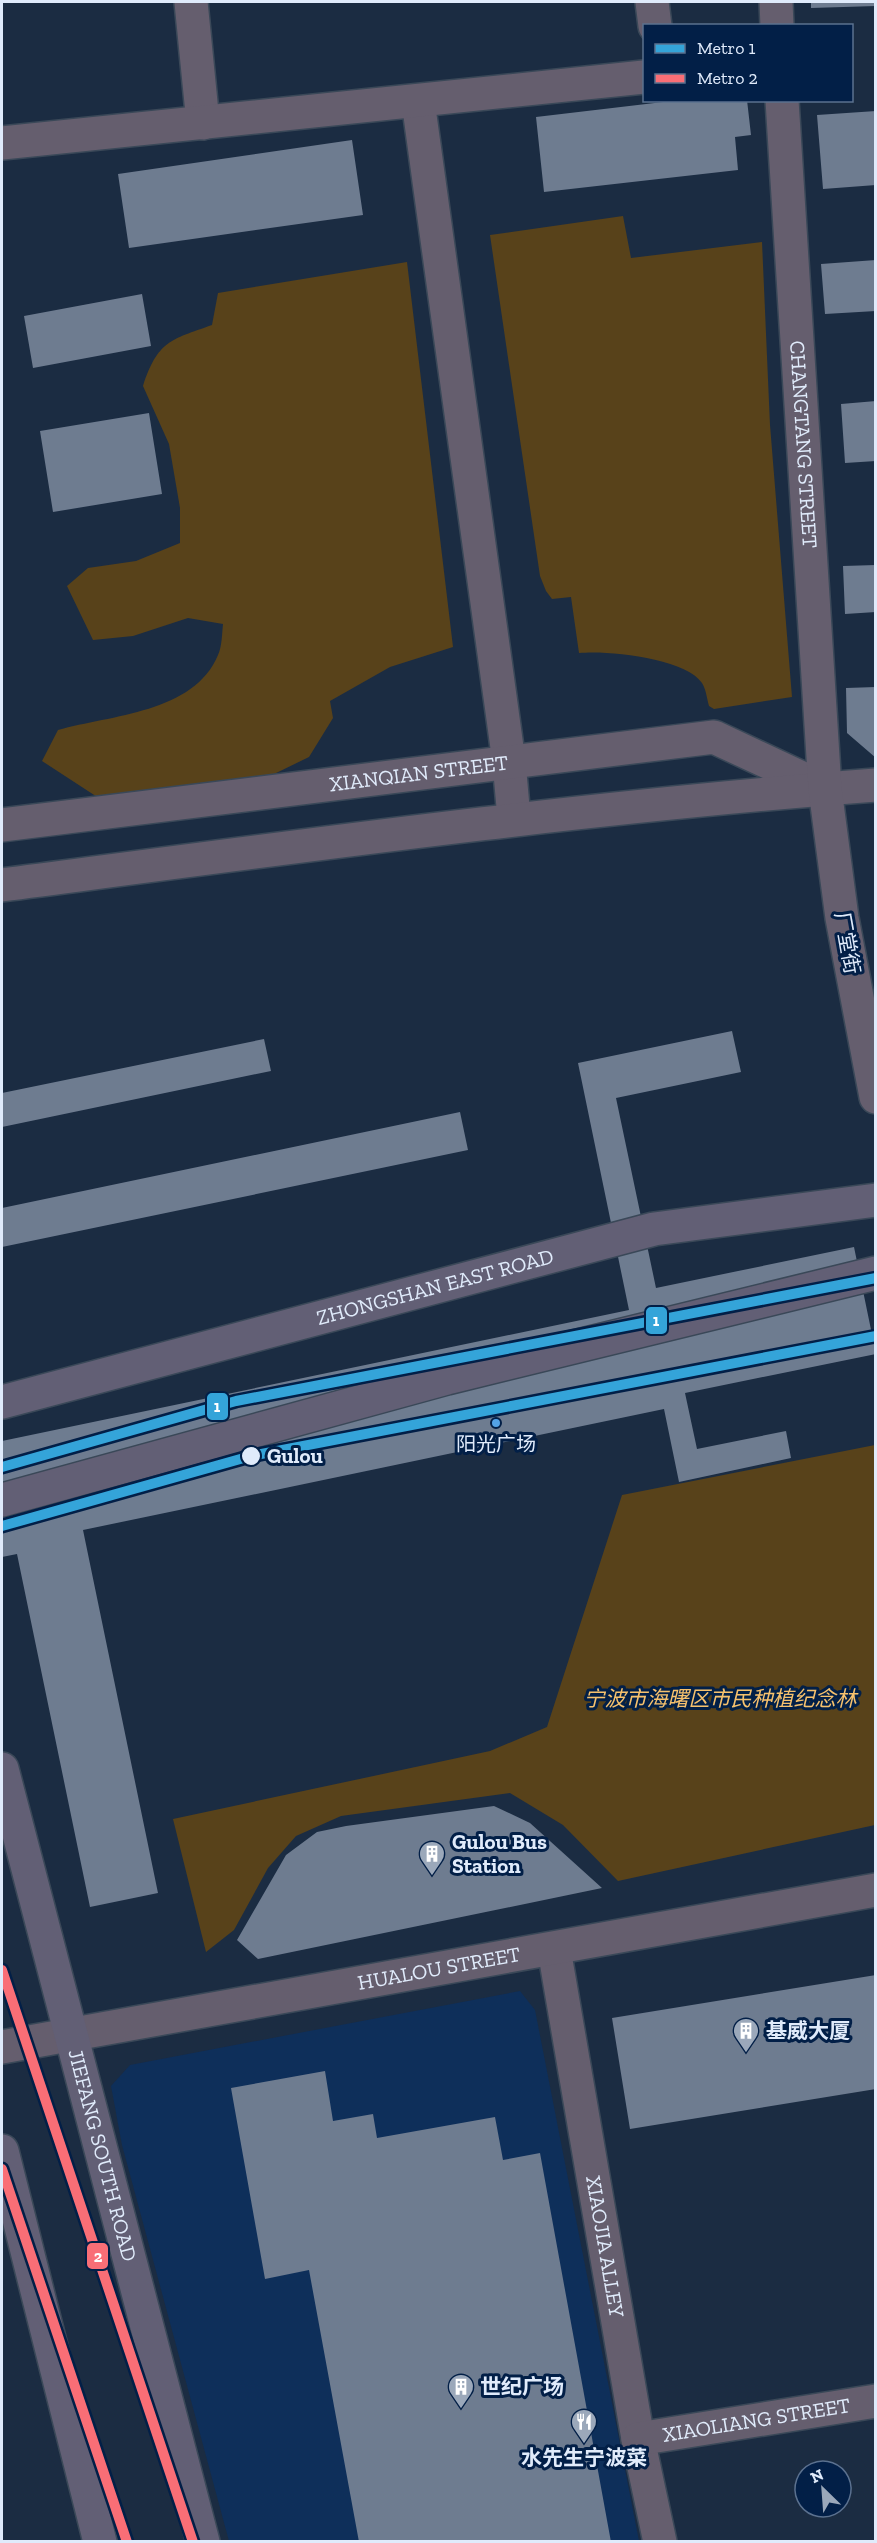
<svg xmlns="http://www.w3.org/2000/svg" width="877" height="2543" font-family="'Zilla Slab','Noto Sans SC',serif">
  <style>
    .built { fill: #0e2f5a }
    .green { fill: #58421a }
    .building { fill: #6e7c90 }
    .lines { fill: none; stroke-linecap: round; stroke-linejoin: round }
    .minor-casing { stroke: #3a4858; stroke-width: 36 }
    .tertiary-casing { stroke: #3a4858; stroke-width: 36 }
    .primary-casing { stroke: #3a4858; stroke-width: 36 }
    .minor { stroke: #655e6e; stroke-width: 33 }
    .tertiary { stroke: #655e6e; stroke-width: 33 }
    .primary { stroke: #625f75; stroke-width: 33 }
    .metro-1-casing { stroke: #021f47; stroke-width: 15 }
    .metro-2-casing { stroke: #021f47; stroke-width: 15 }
    .metro-1 { stroke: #34a4d9; stroke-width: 10 }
    .metro-2 { stroke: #f96e76; stroke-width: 10 }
    .bus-dot { fill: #53a3e8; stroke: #021f47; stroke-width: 2 }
    .stop-dot { fill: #e0ebfb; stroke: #021f47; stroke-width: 2 }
    .labels { text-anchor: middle; stroke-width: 6; stroke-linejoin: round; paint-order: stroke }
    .bus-label { font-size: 20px; fill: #e0ebfb; stroke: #021f47 }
    .street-label { font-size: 21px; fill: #e0ebfb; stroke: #021f47 }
    .stop-label { font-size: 21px; font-weight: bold; fill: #e0ebfb; stroke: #021f47; text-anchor: start }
    .park-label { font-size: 21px; font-style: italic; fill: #f6c16d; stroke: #021f47 }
    .poi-label { font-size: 21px; font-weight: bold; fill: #e0ebfb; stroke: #021f47; text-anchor: start }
    .line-badge { stroke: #021f47; stroke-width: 2 }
    .badge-label { font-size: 16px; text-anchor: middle; font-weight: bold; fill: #fff }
  </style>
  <rect width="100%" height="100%" fill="#1b2c42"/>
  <path class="built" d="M520,1991l15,19 104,531h-410l-107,-396 -11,-59 19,-21z"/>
  <path class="green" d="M623,216l8,42 131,-16 8,183 22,272 -78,12 -5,-3c-2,-7 -3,-17 -7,-23 -16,-25 -95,-33 -123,-30l-8,-56 -19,2 -6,-8 -6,-15 -50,-341z
    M407,262l46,385 -63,20 -60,34 3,17 -24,39 -39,19 -159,30 -69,-45 16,-31c53,-15 136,-17 160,-75 4,-8 4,-22 5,-31l-35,-6 -55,18 -40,4 -26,-54 21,-18 48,-7 44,-18v-35l-11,-64 -26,-58c15,-45 27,-46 69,-61l6,-32z
    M875,1445v380l-257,56 -55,-56 -53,-32 -169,23 -45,20 -28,32 -34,62 -28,22 -33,-133 317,-68 57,-24 75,-232z"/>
  <path class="building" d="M811,2h65v4l-65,2z
    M680,100h67l4,35 -16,2 3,33 -194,22 -8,-75z
    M876,111v74l-53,4 -6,-74z
    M352,140l11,75 -234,33 -11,-74z
    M876,260v51l-51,3 -4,-50z
    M142,294l9,52 -118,22 -9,-52z
    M876,401v60l-31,2 -4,-59z
    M149,413l13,81 -109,18 -13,-81z
    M876,565v47l-31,2 -2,-48z
    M876,687v71l-29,-25 -1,-45z
    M732,1031l9,41 -125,26 40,190 198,-41 22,107 -191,39 12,56 89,-18 5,27 -112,24 -15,-73 -581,121 75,363 -68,14 -73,-353 -15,3v-116l627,-131 -51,-247z
    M264,1039l7,32 -269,56v-34z
    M460,1112l8,38 -466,97v-39z
    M494,1806l36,17 72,65 -344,71 -21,-19 49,-85 31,-23 29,-6z
    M876,1975v114l-246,40 -18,-111z
    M325,2071l8,50 40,-7 4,24 118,-21 8,43 37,-7 71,389h-252l-50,-272 -44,9 -34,-191z"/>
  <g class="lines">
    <defs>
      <g id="minor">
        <path d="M191,2l12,121"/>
        <path d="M652,2l3,24"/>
        <path d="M418,101l91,661 5,56"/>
        <path d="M2,143l642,-66"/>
        <path id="s1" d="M2,825l712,-88 109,51"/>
        <path d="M2,885c291,-38 581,-78 874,-100"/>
        <path id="s2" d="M554,1949l84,490 22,103"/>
        <path id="s3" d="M2,2047l874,-157"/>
        <path id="s4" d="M638,2439l238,-38"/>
      </g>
      <g id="tertiary">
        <path d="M776,2l1,24"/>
        <path id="s5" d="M782,100l43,689 17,129 34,179"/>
      </g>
      <g id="primary">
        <path id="s6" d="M2,1402l652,-173 222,-29"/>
        <path d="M2,1500l445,-122 429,-105"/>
        <path id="s7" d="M2,1769l201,773"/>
        <path d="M2,2151l98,391"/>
      </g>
    </defs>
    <use href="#minor" class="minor-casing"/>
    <use href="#tertiary" class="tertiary-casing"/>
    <use href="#primary" class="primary-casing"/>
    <use href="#minor" class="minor"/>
    <use href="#tertiary" class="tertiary"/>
    <use href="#primary" class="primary"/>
    <defs>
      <path id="metro-1" d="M2,1467l234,-66 640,-123
        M2,1526l249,-70 625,-120"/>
      <path id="metro-2" d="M2,1970l191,572
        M2,2169l125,373"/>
    </defs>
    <use href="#metro-1" class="metro-1-casing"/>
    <use href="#metro-2" class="metro-2-casing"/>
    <use href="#metro-1" class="metro-1"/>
    <use href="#metro-2" class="metro-2"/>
  </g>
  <defs>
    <symbol id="building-pin" viewBox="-11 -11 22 30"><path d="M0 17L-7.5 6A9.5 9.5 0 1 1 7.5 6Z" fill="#9ba8ba" stroke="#021f47"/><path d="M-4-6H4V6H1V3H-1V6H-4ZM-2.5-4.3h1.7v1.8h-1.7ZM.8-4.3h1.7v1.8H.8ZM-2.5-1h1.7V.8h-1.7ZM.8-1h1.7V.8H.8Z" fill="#fff"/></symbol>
    <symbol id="restaurant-pin" viewBox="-11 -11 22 30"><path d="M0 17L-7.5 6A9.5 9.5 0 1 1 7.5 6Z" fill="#9ba8ba" stroke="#021f47"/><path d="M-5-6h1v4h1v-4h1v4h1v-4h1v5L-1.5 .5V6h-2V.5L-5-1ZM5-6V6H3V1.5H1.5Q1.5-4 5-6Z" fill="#fff"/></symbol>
  </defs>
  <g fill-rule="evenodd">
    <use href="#building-pin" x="417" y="1839" width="30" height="40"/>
    <use href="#building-pin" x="731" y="2016" width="30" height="40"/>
    <use href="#building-pin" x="446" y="2372" width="30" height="40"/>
    <use href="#restaurant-pin" x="569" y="2407" width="30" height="40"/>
  </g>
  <circle class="bus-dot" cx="496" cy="1423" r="5"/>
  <circle class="stop-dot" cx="251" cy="1456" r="10"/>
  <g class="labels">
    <g class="bus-label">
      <text x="496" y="1451">阳光广场</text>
    </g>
    <g class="street-label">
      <text dy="7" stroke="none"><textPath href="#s5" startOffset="345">CHANGTANG STREET</textPath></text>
      <text dy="7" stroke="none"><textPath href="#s1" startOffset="420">XIANQIAN STREET</textPath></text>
      <text transform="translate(847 943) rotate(80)" y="7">厂堂街</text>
      <text dy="7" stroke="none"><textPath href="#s6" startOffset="448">ZHONGSHAN EAST ROAD</textPath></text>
      <text dy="7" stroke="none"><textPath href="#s3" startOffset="444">HUALOU STREET</textPath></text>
      <text dy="7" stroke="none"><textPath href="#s7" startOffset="399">JIEFANG SOUTH ROAD</textPath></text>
      <text dy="7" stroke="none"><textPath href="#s2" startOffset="302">XIAOJIA ALLEY</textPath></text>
      <text dy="7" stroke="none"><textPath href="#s4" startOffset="120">XIAOLIANG STREET</textPath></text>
    </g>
    <g class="stop-label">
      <text x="267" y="1463">Gulou</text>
    </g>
    <g class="park-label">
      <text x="720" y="1706">宁波市海曙区市民种植纪念林</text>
    </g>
    <g class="poi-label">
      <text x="452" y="1849">Gulou Bus<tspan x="452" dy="24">Station</tspan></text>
      <text x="766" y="2038">基威大厦</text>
      <text x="480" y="2394">世纪广场</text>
      <text x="584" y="2465" text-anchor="middle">水先生宁波菜</text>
    </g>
  </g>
  <g class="line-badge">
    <rect x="645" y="1306" width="23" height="29" rx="6" fill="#34a4d9"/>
    <rect x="206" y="1392" width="23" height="29" rx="6" fill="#34a4d9"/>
    <rect x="86" y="2242" width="23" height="28" rx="6" fill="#f96e76"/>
  </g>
  <g class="badge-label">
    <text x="656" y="1326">1</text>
    <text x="217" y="1412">1</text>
    <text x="98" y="2262">2</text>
  </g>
  <rect width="877" height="2543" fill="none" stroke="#e0ebfb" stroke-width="6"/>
  <rect x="643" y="24" width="210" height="78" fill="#021f47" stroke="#5b718f" stroke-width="1.5"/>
  <rect x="655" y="44" width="30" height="9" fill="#34a4d9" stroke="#5b718f" stroke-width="1.5"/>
  <text x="697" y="54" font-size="18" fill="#e0ebfb">Metro 1</text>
  <rect x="655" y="74" width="30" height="9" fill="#f96e76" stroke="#5b718f" stroke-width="1.5"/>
  <text x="697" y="84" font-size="18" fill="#e0ebfb">Metro 2</text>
  <g transform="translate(823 2489) rotate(335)"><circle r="28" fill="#021f47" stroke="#5b718f" stroke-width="1.5"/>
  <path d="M0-4.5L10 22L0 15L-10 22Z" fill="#9ba8ba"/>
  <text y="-9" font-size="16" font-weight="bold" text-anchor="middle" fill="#e0ebfb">N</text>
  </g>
</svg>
